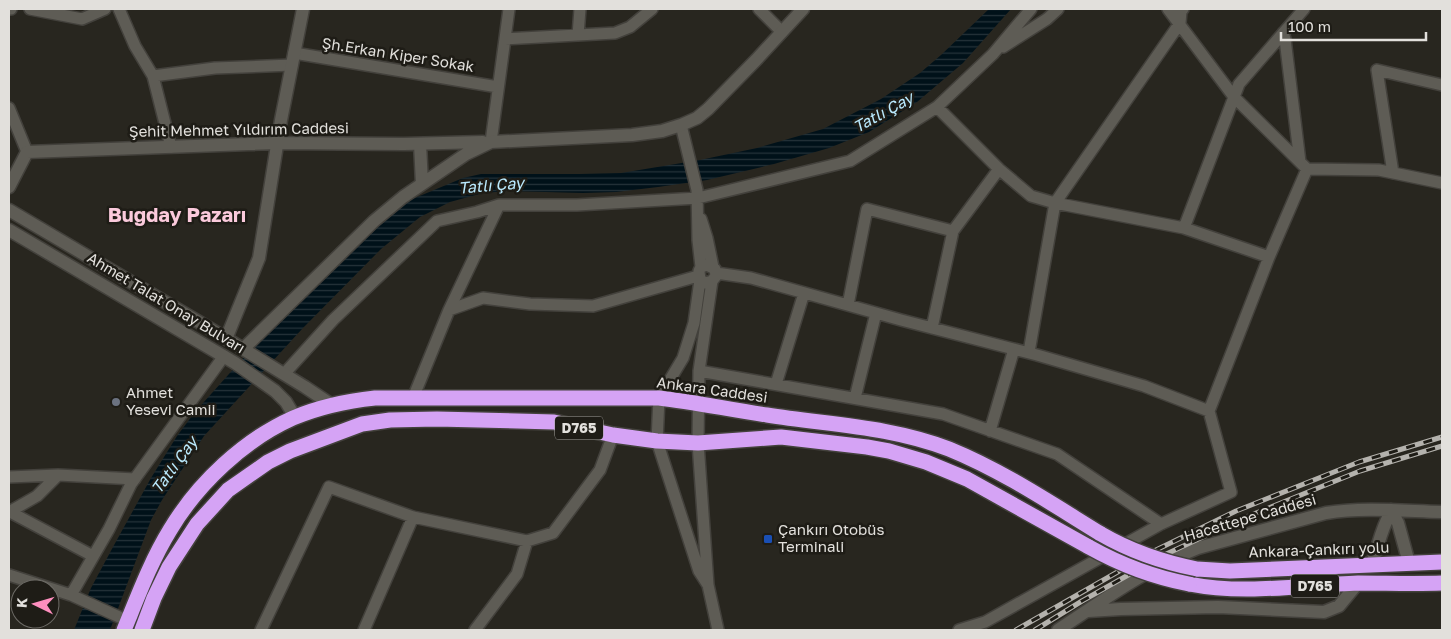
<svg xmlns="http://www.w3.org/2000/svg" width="1451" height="639" font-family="'Golos Text',sans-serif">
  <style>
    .water { fill: url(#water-rules) }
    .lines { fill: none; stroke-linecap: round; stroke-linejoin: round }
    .street-casing { stroke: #43413c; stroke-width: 14 }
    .secondary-casing { stroke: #43413c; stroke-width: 15 }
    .highway-casing { stroke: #43413c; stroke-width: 18 }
    .street { stroke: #5e5c55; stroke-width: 11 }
    .secondary { stroke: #5e5c55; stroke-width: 12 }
    .highway { stroke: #d5a3f5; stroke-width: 15 }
    .rail-casing { stroke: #b4b2ad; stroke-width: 5 }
    .rail { stroke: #1e1c16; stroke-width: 3; stroke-dasharray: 9; stroke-linecap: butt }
    .highway-bridge-casing { stroke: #43413c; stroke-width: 18; stroke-linecap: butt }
    .highway-bridge { stroke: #d5a3f5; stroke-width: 15 }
    .worship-dot { fill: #6b7280; stroke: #1e1c16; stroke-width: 2 }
    .transit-dot { fill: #1a4fb4; stroke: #1e1c16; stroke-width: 2 }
    .labels { text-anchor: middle; stroke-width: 5; stroke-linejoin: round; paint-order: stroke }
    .shield { fill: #1e1c16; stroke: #a7a5a1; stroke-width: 1 }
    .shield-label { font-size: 14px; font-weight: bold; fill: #e2e0dc }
    .street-label { font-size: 15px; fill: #e2e0dc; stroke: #1e1c16 }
    .poi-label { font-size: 15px; fill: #e2e0dc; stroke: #1e1c16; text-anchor: start }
    .water-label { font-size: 16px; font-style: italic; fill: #baeafe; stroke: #1e1c16 }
    .district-label { font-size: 20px; font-weight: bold; fill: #fbcadc; stroke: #1e1c16 }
  </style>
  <defs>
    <pattern id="water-rules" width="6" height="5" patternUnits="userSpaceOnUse" patternTransform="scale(1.25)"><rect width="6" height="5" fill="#001119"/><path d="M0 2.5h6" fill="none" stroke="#25333a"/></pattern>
  </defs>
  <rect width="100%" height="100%" fill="#28261f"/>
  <path class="water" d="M989,9h22l-48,54 -46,39 -48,30 -40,16 -55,16 -67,16 -49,7 -42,5 -33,1 -76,-2 -24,2 -33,9 -30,15 -39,32 -79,80 -98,107 -42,64 -11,20 -41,110h-36l17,-42 22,-41 38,-69 26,-42 18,-24 59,-66 122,-119 34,-27 53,-22 18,-4h98l42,-1 79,-13 57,-12 66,-19 58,-30 39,-26 21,-18z"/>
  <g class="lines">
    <defs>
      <path id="street" d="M9,9h2
        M30,9l52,10 23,-10
        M119,9l16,37 18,30 18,71
        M759,9l23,23
        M1283,33l2,6 15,123
        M578,35l2,-26
        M505,39l110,-6 15,-6 22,-18
        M1003,47l44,-28 11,-10
        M294,53l204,34
        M153,76l62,-8 77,-3
        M937,107l62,62 32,27 24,7 129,25 85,29
        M9,108l18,44
        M681,125l16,65 1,50 3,27
        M491,142l18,-133
        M1307,169l72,1 63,13
        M1393,173l-16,-103 65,15
        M701,219l6,19 6,29
        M1184,228l55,-144 65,-75
        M953,231l46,-62
        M716,273l35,5 150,42 136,35 107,31 65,25
        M700,280l6,3 6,-2 4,-5 -1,-7 -8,-4 -6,2 -2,4 1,9 -6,43 -11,35 -24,40 -2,43 42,130 9,14
        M712,281l-13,90 -1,72 10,142 10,45
        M848,305l19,-96 86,22 -21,97
        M449,310l34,-12 47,6 63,2 105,-30
        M1029,352l26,-149 125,-180 1,-12 2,-2
        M699,371l244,43 114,40 104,70
        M284,374l49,-54 104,-99 40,-9 22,-7h78l121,-7 152,-37 87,-54 56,-53 38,-45
        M776,384l28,-91
        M413,398l36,-88 50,-105
        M855,398l21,-85
        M990,431l24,-82
        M9,477l49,-2 77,4
        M9,512l28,-16 21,-21
        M10,512l83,44
        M9,575l62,20 57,26
        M71,595l38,-66 22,-45 93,-128
        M261,630l68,-143 84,30 114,24 26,-8 47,-63 13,-35
        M364,630l49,-113
        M475,630l42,-56 10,-33
        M959,630l26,-8 176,-98 70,-32 -22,-81 60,-154 38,-88 -73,-72 -66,-88"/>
      <path id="secondary" d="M420,144l2,40
        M9,187l18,-35 250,-9 127,1 79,-2
        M9,210l195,115 101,62 27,18
        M9,230l226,133 40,28 11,11 9,15
        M226,339l33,-81 22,-138 22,-111
        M243,349l131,-128 29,-24 63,-43 25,-12 141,-7 30,-4 19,-6 16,-7 11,-9 48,-49 47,-51
        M1391,510l7,13 11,40
        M1371,566c7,-18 10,-38 20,-54
        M1088,611l33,-2 97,-2 106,5 15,-6 19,-23
        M1058,630c44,-29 91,-63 140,-82l128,-35c38,-6 77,-2 116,-1"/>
      <path id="highway" d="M1197,569l33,2 212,-9
        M1189,584c56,11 112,1 169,-1 28,0 56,1 84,0
        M124,630c14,-34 27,-69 46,-100 28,-47 74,-90 123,-112 26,-11 54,-17 82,-20h284c36,4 72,12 108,17 62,10 122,11 182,34 54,22 103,55 152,85
        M142,630l12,-32 15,-31 28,-43 31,-34 40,-28 22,-11 72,-27 28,-4 47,-1 117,3 59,13 44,6 41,2 83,-6 86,10 22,4 37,11 41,17 122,68"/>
    </defs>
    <use href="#street" class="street-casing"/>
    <use href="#secondary" class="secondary-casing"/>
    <use href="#highway" class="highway-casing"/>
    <use href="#street" class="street"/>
    <use href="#secondary" class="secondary"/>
    <use href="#highway" class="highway"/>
    <defs>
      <path id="rail" d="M1016,630l140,-80 80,-39 123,-49 83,-25
        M1035,630l47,-29 80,-45 77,-36 121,-49 82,-25"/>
    </defs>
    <use href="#rail" class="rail-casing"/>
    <use href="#rail" class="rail"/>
    <defs>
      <path id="highway-bridge" d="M1101,534c31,18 61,28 96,35
        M1089,547c32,18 64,30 100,37"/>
    </defs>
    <use href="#highway-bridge" class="highway-bridge-casing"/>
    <use href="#highway-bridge" class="highway-bridge"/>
  </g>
  <circle class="worship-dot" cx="116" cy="402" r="5"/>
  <rect class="transit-dot" x="763" y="534" width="10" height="10" rx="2.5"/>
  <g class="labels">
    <g class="shield">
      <rect x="555" y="416.5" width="48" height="23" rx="4"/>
      <rect x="1291" y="574.5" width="48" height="23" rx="4"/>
    </g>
    <g class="shield-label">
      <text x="579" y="433">D765</text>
      <text x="1315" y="591">D765</text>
    </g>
    <g class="street-label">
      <text transform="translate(398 55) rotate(9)" y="5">Şh.Erkan Kiper Sokak</text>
      <text transform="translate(239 130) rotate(-1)" y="5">Şehit Mehmet Yıldırım Caddesi</text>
      <text transform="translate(166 303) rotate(31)" y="5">Ahmet Talat Onay Bulvarı</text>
      <text transform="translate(712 390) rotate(8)" y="5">Ankara Caddesi</text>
      <text transform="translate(1250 518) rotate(-16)" y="5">Hacettepe Caddesi</text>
      <text transform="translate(1319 550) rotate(-2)" y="5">Ankara-Çankırı yolu</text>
    </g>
    <g class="poi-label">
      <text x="126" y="398">Ahmet<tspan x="126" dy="17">Yesevi Camii</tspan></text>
      <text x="778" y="535">Çankırı Otobüs<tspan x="778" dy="17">Terminali</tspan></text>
    </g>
    <g class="water-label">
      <text transform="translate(883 112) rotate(-29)" y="6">Tatlı Çay</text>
      <text transform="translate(491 185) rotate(-5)" y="6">Tatlı Çay</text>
      <text transform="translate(174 465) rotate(-54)" y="6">Tatlı Çay</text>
    </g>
    <g class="district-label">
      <text x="177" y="222">Buğday Pazarı</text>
    </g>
  </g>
  <rect width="1451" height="639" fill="none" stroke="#e2e0dc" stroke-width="20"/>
  <g transform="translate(35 604) rotate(275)"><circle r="24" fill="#1e1c16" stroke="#6c6a65"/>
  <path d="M0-4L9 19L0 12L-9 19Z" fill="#fe8ebe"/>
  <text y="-8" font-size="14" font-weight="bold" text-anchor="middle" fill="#e2e0dc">K</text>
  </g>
  <path d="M1281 32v8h145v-8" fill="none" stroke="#e2e0dc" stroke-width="2.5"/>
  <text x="1288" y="32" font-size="15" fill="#e2e0dc" stroke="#1e1c16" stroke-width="4" paint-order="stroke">100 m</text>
</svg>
